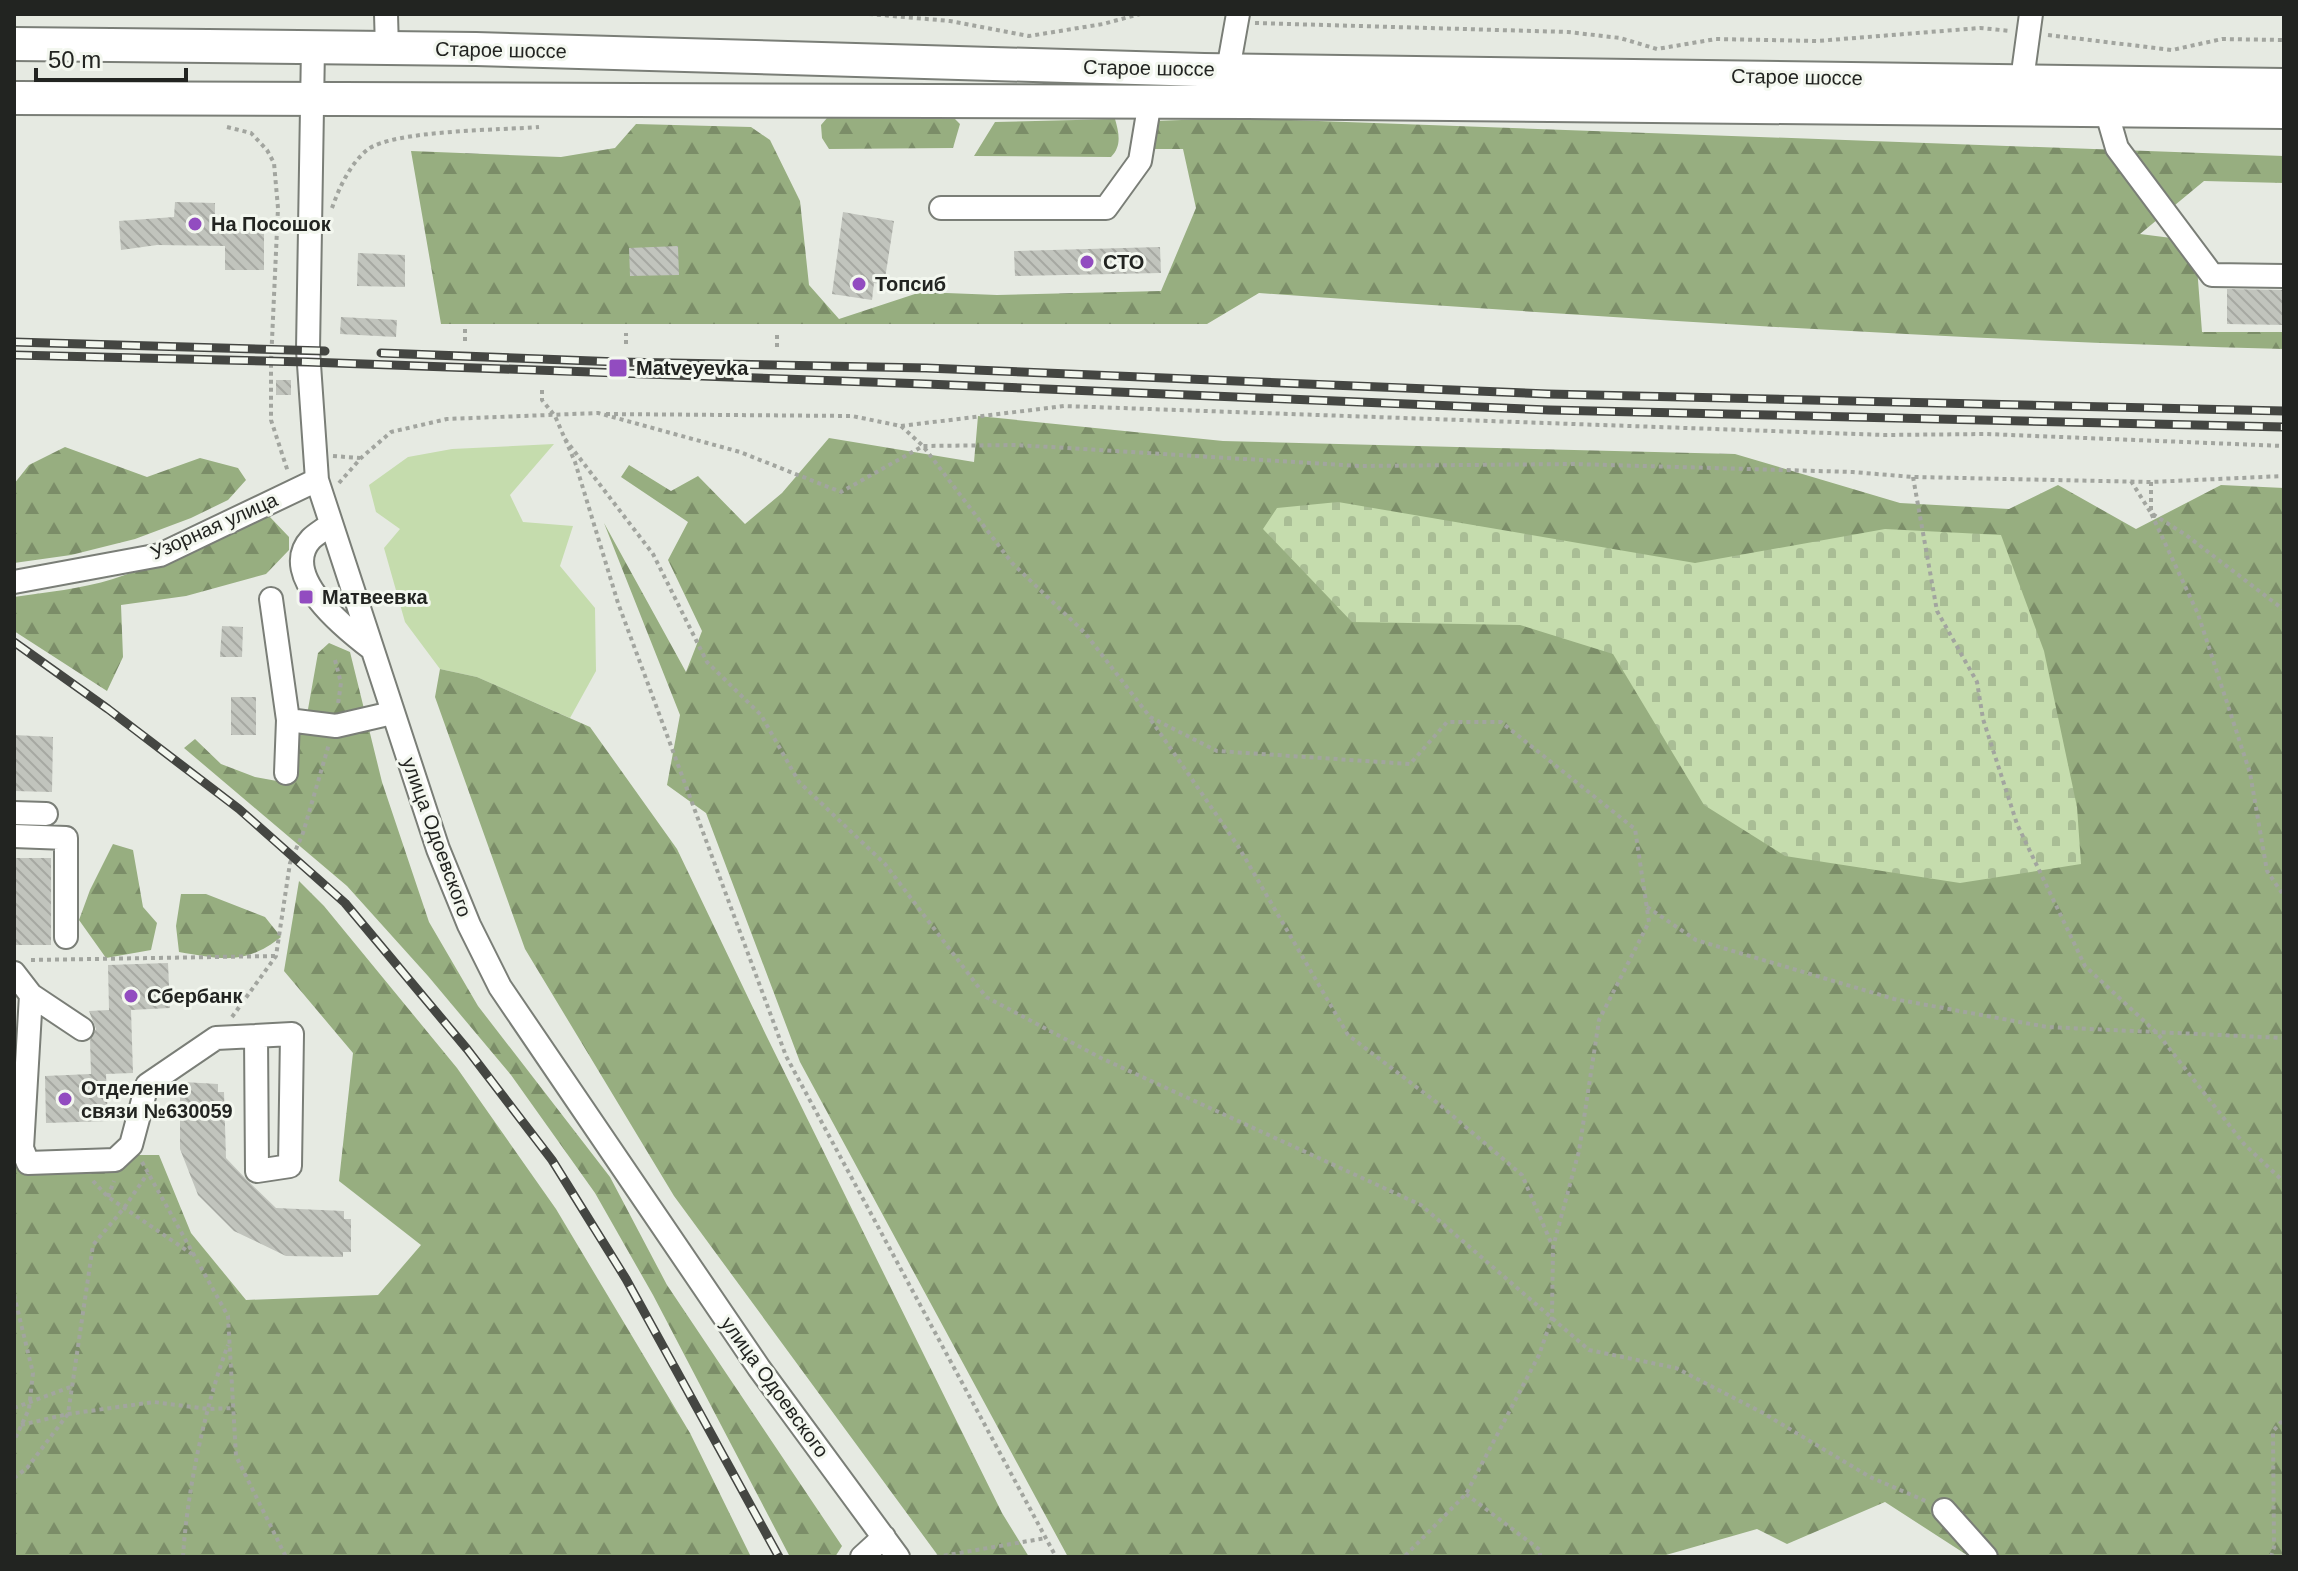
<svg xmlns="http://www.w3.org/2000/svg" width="2298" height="1571" font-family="Helvetica,sans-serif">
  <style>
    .green { fill: #c5dcad }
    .forest { fill: url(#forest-firs) }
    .cemetery { fill: url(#cemetery-stones) }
    .building { fill: url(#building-back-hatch) }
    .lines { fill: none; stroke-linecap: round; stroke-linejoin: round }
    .minor-casing { stroke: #7a7e77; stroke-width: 26 }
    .highway-casing { stroke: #7a7e77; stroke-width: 36 }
    .path { stroke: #a2a59f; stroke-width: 4; stroke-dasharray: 4 4; stroke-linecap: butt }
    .minor { stroke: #fff; stroke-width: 22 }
    .highway { stroke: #fff; stroke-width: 32 }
    .rail-casing { stroke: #444642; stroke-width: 9 }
    .rail { stroke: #f3f7ef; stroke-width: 6; stroke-dasharray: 18; stroke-linecap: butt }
    .poi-dot { fill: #924cc0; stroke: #f3f7ef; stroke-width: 3 }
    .labels { text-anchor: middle; stroke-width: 6; stroke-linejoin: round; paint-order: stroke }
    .street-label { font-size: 20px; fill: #222421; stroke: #f3f7ef }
    .poi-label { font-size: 20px; font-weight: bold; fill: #222421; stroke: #f3f7ef; text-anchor: start }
  </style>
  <defs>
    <pattern id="forest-firs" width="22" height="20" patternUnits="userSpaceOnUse" patternTransform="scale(2)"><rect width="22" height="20" fill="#97ae80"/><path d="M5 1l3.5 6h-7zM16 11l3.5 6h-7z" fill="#7b8d68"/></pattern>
    <pattern id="cemetery-stones" width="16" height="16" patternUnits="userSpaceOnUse" patternTransform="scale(2)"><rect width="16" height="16" fill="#c5dcad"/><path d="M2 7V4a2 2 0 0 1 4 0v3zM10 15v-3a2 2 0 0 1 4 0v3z" fill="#a9bd95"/></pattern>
    <pattern id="building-back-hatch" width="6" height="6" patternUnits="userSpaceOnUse" patternTransform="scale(2)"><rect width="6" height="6" fill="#c1c4bd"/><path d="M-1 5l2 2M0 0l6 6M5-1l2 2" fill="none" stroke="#a6a8a2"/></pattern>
  </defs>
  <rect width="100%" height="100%" fill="#e6eae2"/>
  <path class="green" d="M554,444l-44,51 13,27 50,4 -13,40 35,42 1,63 -26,47 -93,-41 -37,-8 -35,-47 -21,-74 16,-19 -24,-17 -7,-27 39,-28 44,-8z"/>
  <path class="forest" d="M827,118l128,1 5,5 -7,24 -124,1 -7,-11 -1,-13z
    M1238,118l1046,38v27l-80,-2 -64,53 55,7 7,91h82v17c-342,-9 -684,-32 -1025,-56l-52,31h-766l-30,-173 150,6 54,-9 21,-24 115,3 19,13 30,61 9,84 30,34 82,-27 76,3 164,-4 35,-83 -13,-59h-32l2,-28z
    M1115,119c4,14 7,27 -4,38l-137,-1 21,-34z
    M978,416l245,25 512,13 165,49 109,6 49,-24 78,44 85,-44 63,3v1069h-314l-85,-55 -98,42 -30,-15 -98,28h-591l-268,-495 -94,-249 -39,-28 13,-70 -76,-192 82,149 16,-41 -34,-71 20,-38 -67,-45 8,-12 42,26 27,-15 47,48 37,-31 47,-55 145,24z
    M65,447l82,30 53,-19 38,10 8,12 -18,20 -37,18 -56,21 -64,16 -57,8v-79l15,-19z
    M269,516l20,21v13l-23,24 -80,22 -65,9 2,52 -16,34 -93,-60v-34c33,-5 67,-8 99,-18 54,-17 105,-40 156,-63z
    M329,643l21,9 32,130 47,140 49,84 132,171 57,108 175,261 -7,11h-45l-137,-262 -58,-102 -84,-118 -83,-99 -81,-90 -163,-138 11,-9 26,25 34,13 33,6 2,-55 15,-2 13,-73z
    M440,669l37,8 113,50 87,122 89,186 236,478 27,44h-90l-265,-361 -149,-247 -90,-252z
    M113,844l20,6 10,57 14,16 -6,27 -45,8 -27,-38 11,-30z
    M299,881l25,25 133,162 99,141 134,224 61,124h-737v-402h145l32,78 55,67 132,-5 43,-50 -82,-64 14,-128 -69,-82z
    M181,894h25l59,23 16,20c-37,29 -59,22 -102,15l-3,-26z"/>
  <path class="cemetery" d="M1338,502l357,61 190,-34 116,6 43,116 33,156 4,57 -121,19 -175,-27 -81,-51 -91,-151 -93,-29 -168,-3 -89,-93 14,-21z"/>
  <path class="building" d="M175,202l40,1v26h49v41h-39v-24l-68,-1 -36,5 -2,-29 55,-4z
    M843,212l51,9 -10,64 -10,-2 -2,17 -40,-6z
    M678,246l1,29 -49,1 -1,-28z
    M1160,247l1,26 -146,3 -1,-25z
    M358,253l47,2v32l-48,-1z
    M2227,289l57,1v35l-57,-1z
    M341,317l56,3 -1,17 -56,-3z
    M276,380h15v15h-15z
    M222,626l21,1 -1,30h-22z
    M231,697h25v38h-25z
    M14,735l39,2 -1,55 -38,-1z
    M14,858h37v87h-37z
    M168,963l2,45 -39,2 2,63 -27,1 2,47 -62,2 -1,-47 46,-2 -1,-34 6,-11 -7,-18 20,-1 -1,-45z
    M183,1082l35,2v8h6l2,66 20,21 30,29 68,3v8h7v33h-8v5l-57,-1 -52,-25 -36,-36 -18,-46v-56h4z"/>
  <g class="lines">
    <defs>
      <path id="minor" d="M386,14l1,35
        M313,47l-5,303 9,130 121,369 31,76 31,62 259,381 139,189
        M1228,70l10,-56
        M2022,80l9,-66
        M2106,110l11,38 95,127 72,1
        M941,208h165l34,-47 10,-60
        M331,524c-6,5 -15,10 -20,15 -34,36 36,91 61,110
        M14,582l146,-27 157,-75
        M271,599l17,121 -2,53
        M288,720l48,6 56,-13
        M14,813l32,1
        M14,836l52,2v99
        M14,973l17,22 51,34
        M31,995l-9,153 6,15 87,-3 16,-15 16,-60 69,-47 76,-4 -2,132 -33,5 -1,-135
        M1944,1510l42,47
        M862,1557l22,-20"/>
      <path id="highway" d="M14,44l462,5 728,21 1080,15
        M14,98l1234,4 1036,10"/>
    </defs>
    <use href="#minor" class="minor-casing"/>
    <use href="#highway" class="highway-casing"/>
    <path class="path" d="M869,14l81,7 79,15 74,-12 37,-10
      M1255,23l313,9 52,6 37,11 59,-10 101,2 163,-13 31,3
      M2048,35l124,15 50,-11 62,1
      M227,127l24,6 16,17 7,13 4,45 -7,154v58l17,52
      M332,208c7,-20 18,-44 35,-58 25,-20 136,-20 172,-23
      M777,335v13
      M465,341v-12
      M626,344v-11
      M542,390v10l13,16 20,46 43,141 168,453 270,501
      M606,414l246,2 49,10 163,-20 821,29 101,-1 298,12
      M901,426l22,20 89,117 73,70 65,84 67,34 193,13 37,-42h54l134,107 14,93 -50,98 -20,131 -26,96 -1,71 -13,37 -73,139 -62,63
      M565,439l88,115 54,108 54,53 38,67 86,82 101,133 115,61 320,147 168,145 87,18 87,45 107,64 58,25
      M333,456l27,2
      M1913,477l24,134 40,71 6,37 34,105 68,142 73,68 86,110 40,38
      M2131,481l20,32 35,22 98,75
      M2151,482v31l47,101 52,159 17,98 17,25
      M339,483l22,-25 30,-26 56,-13 151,-6 142,39 101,40 82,-46 94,-1 342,21 214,-2 280,8 60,5 238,5 133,-6
      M335,660l6,23 -3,21
      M1151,720l87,126 110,189 92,70 82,70 30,70
      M1647,907l49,33 198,59 153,28 237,11
      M31,960l245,-4
      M232,1017l44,-61 14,-93 13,-30 26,-89
      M142,1162l86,154 8,140 50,101
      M93,1181l15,16 84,57
      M108,1197l6,-16
      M14,1295l19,78 -4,36 -15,32
      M14,1408l59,-22
      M21,1425l47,-11 86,-12 54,7 26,-1
      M14,1478l13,-10 41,-54 25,-169 31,-37 24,-35
      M1466,1494l74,56v7
      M183,1557c4,-66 22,-151 45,-212
      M936,1557l110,-19
      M2271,1557l3,-10 -1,-116 11,-12"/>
    <use href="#minor" class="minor"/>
    <use href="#highway" class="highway"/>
    <defs>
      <path id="rail" d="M14,342l311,9
        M381,353l238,9 307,6 622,26 736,17
        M14,355l294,7 618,22 623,26 735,17
        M14,642l94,67 131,100 106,94 122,146 85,111 74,119 153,278"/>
    </defs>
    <use href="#rail" class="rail-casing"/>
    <use href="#rail" class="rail"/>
  </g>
  <g class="poi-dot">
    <circle cx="195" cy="224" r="8"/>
    <circle cx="1087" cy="262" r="8"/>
    <circle cx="859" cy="284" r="8"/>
    <rect x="608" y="358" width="20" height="20" rx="4"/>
    <rect x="298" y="589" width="16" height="16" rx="4"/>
    <circle cx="131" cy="996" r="8"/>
    <circle cx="65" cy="1099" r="8"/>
  </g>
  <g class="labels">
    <g class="street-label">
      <text transform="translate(501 50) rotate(1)" y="7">Старое шоссе</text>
      <text transform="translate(1149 68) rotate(1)" y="7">Старое шоссе</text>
      <text transform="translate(1797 77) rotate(1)" y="7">Старое шоссе</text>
      <text transform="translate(214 526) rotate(-24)" y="7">Узорная улица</text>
      <text transform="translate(437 837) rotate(70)" y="7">улица Одоевского</text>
      <text transform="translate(775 1387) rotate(54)" y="7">улица Одоевского</text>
    </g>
    <g class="poi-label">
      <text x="211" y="231">На Посошок</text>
      <text x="1103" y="269">СТО</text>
      <text x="875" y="291">Топсиб</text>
      <text x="636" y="375">Matveyevka</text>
      <text x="322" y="604">Матвеевка</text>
      <text x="147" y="1003">Сбербанк</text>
      <text x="81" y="1095">Отделение<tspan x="81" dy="23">связи №630059</tspan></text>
    </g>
  </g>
  <rect width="2298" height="1571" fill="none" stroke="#222421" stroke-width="32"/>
  <path d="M36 68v12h150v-12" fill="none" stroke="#222421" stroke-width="4"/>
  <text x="48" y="68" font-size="24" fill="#222421" stroke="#f3f7ef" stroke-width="6" paint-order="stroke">50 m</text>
</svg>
